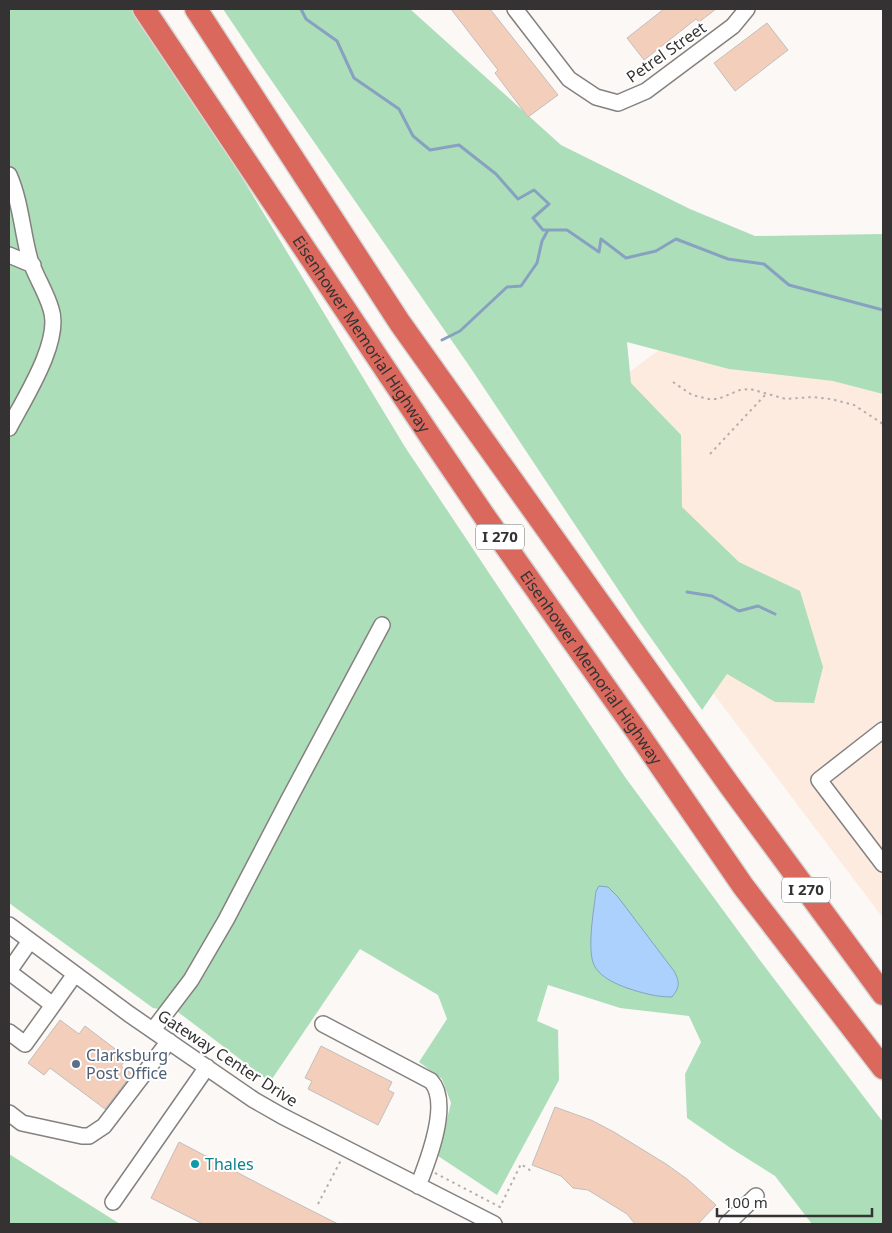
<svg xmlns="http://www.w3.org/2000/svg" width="892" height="1233" font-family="'Noto Sans',sans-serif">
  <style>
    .commercial { fill: #fdebe0 }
    .green { fill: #acdfb9; fill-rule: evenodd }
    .water { fill: #acd1fd; stroke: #88a1c0 }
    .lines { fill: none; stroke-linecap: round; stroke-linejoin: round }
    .stream { stroke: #88a1c0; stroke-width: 3 }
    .building { fill: #f3cebb; stroke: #c2bebc }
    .minor-casing { stroke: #85817f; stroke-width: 18 }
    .highway-casing { stroke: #d6d6d6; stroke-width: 25 }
    .path { stroke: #b2afae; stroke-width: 2; stroke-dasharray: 2.5 4; stroke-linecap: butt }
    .minor { stroke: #fff; stroke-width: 15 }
    .highway { stroke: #db685c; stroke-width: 22 }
    .service-dot { fill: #5c6f8a; stroke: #fff; stroke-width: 2 }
    .culture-dot { fill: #0f9aa8; stroke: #fff; stroke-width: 2 }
    .labels { text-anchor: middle; stroke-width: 4; stroke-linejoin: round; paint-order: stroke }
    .shield { fill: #fff; stroke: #717070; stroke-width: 1 }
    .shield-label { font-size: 15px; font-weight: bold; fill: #343232 }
    .street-label { font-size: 16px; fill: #343232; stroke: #fff }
    .service-label { font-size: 16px; fill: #4e5e75; stroke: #fff; text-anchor: start }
    .culture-label { font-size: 16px; fill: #0d838f; stroke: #fff; text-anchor: start }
  </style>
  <rect width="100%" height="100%" fill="#fcf8f6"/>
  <path class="commercial" d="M691,326l192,44v548l-355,-470z"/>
  <path class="green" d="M9,9h131l265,438 220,330 134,182 124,163v102h-71l-37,-48 -43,-27 -45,-31 -2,-44 16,-32 -12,-26 -69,-8 -72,-23 -11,36 21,9 1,50 -62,115 -59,-39 13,-53 -9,-24 -23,-17 28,-43 -9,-24 -78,-46 -90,133 -92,-70 -25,-4 -144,-105zM358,681l-76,150 -91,157z
    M223,9h187l151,136 129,64 65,27 128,-2v160l-50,-13 -104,-12 -102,-27 4,41 50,52 1,72 57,55 61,29 23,76 -9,36 -39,-1 -48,-28 -25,36 -61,-86 -171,-257 -210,-303z
    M9,1154l111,70h-110l-1,-1z"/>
  <path class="water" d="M599,886l9,1 10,10 56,74c6,11 6,16 -2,26 -16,0 -30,-4 -45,-9 -11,-4 -25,-10 -32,-21 -9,-15 -1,-58 1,-76z"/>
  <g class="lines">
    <path class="stream" d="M301,9l5,10 31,22 17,37 45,31 14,27 17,14 29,-5 37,29 22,25 16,-9 15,14 -16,14 10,12h24l32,22 2,-13 25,19 30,-7 20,-12 52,20 36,5 25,21 94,25
      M442,340l18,-9 47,-44 14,-1 16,-23 5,-22 6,-11
      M687,592l25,4 27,15 19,-5 17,8"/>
  </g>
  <path class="building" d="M451,9h39l68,86 -30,22 -33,-44 3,-3z
    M664,9h52l-17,13 -3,-3 -52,41 -17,-22z
    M767,23l21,27 -53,41 -21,-28z
    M60,1020l19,14 6,-8 42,32 -6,8 11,8 -27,35 -55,-41 -6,7 -16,-12z
    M321,1046l71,36 -4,8 6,3 -16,32 -70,-36 4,-8 -7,-3z
    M555,1107l36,13 23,12 52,32 21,15 29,26 -18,19h-63l-8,-10 -39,-24 -15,-2 -12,-12 -29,-11z
    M179,1142l86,45 73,37h-135l-52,-26z"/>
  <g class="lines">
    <defs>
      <path id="minor" d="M515,9l54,70 27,18 22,6 28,-12 87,-65 14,-17
        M9,175c12,27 13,57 21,85 6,17 16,32 21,49 11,32 -27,90 -42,119
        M9,255l24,10
        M883,730l-64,50 64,84
        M9,925l120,89 125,86 28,16 212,108
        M9,971l21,-30
        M9,972l44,33 22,-31
        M323,1024l108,57c20,22 -3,80 -13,105
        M153,1030l38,-50 35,-60 62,-119 94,-176
        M9,1032l16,12 28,-39
        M9,1113l13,10 60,13h7l15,-10 65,-85
        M113,1202l94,-135
        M727,1224l29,-28"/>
      <g id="highway">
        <path id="s1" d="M144,9l286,427 55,81 155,219 103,150 140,182"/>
        <path d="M196,9l204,314 330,463 153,208"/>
      </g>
    </defs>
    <use href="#minor" class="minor-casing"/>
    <use href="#highway" class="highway-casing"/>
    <path class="path" d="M673,382l19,13 17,4h9l22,-9 10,-1 36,10 27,-2 18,2 23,6 29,19
      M710,454l56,-60
      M435,1173l65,34 21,-43 10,7
      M318,1204l23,-44"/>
    <use href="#minor" class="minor"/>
    <use href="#highway" class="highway"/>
  </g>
  <circle class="service-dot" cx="76" cy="1064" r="5"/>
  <circle class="culture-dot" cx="195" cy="1164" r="5"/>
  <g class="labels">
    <g class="shield">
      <rect x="476" y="524.5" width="48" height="25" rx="4"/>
      <rect x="782" y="877.5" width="48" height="25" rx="4"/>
    </g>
    <g class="shield-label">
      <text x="500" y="542">I 270</text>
      <text x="806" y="895">I 270</text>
    </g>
    <g class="street-label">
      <text transform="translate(666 52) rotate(-35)" y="6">Petrel Street</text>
      <text dy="6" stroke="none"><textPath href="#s1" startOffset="391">Eisenhower Memorial Highway</textPath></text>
      <text dy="6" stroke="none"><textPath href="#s1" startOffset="796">Eisenhower Memorial Highway</textPath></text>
      <text transform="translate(228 1058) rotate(33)" y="6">Gateway Center Drive</text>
    </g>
    <g class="service-label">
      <text x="86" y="1061">Clarksburg<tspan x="86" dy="18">Post Office</tspan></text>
    </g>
    <g class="culture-label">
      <text x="205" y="1170">Thales</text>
    </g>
  </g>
  <rect width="892" height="1233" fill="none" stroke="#343232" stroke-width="20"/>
  <path d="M717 1208v8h155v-8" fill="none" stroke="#343232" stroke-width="2.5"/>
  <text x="724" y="1208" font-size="15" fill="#343232" stroke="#ffffff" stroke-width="4" paint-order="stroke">100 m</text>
</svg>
